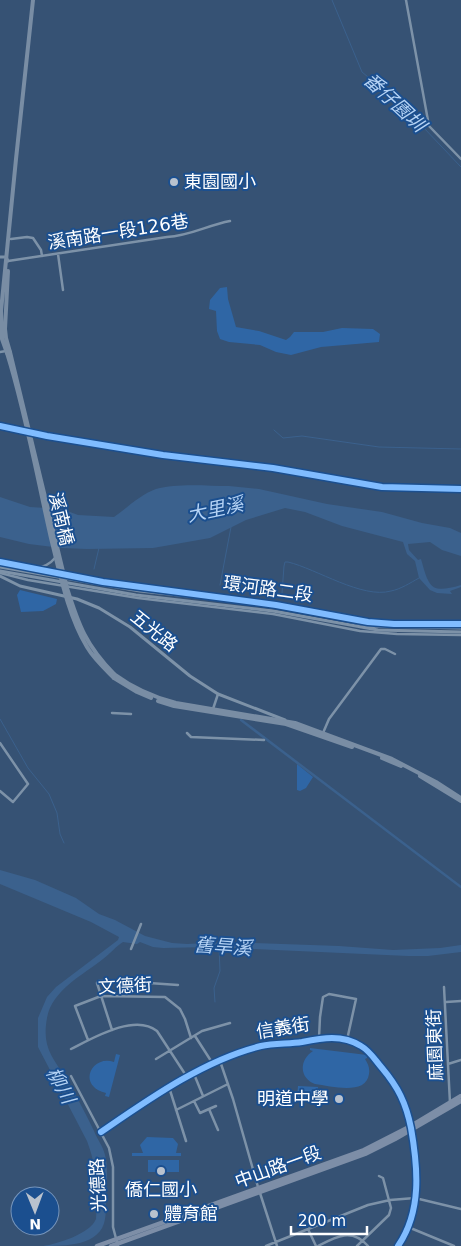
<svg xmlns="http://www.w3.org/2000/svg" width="461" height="1246" font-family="'DejaVu Sans','Noto Sans TC',sans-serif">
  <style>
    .green { fill: #2f66a5 }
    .water { fill: #3b618d }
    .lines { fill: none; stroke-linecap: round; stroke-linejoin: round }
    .stream { stroke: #3b618d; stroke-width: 1 }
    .canal { stroke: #3b618d; stroke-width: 2.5 }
    .minor { stroke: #7d92a8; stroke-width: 2.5 }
    .tertiary { stroke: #7d92a8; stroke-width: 3 }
    .secondary { stroke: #798da4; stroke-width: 4 }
    .primary { stroke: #7d8ea7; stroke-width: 4.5 }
    .minor-bridge { stroke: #7d92a8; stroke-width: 2.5 }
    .secondary-bridge { stroke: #798da4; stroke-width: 4 }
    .cycleway-casing { stroke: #1b4f8f; stroke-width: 9 }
    .cycleway { stroke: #80bcff; stroke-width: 6 }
    .poi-dot { fill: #b9c2ce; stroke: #1b4f8f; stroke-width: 2 }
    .labels { text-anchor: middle; stroke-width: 4; stroke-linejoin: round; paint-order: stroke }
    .poi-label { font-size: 18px; fill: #fff; stroke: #1b4f8f; text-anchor: start }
    .street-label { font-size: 18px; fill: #fff; stroke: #1b4f8f }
    .water-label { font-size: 19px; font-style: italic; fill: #b5d3f5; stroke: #1b4f8f }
  </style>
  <rect width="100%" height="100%" fill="#365274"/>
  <path class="green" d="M227,287l1,12 8,28 23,4 27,9 4,-3 4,-5h29l19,-4 31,1 7,5 -1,8 -58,5 -30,8 -15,-3 -16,-7 -31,-3 -9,-3 -3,-8 -1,-20 -7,-2 1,-9 10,-12z
    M20,590l37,9 -1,5 -13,7 -22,1 -4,-17z
    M297,764l16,13 -7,11 -6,3 -3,-1z
    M310,1048l57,7v3l-2,1c3,5 5,9 4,15 -3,22 -38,12 -54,10 -16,-6 -16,-24 -2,-33l-3,-1z
    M116,1054l4,1 -11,42 -4,-1 1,-3c-30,-7 -14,-39 8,-31z
    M298,1086l20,1 -1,14 -20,-2z
    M147,1137l26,1 5,6 -2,9h5v3h-49v-3h11l-3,-8z
    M148,1160h31v12h-31z"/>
  <path class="water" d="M229,486l30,3 68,15 55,8 40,11 28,5 11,5v23l-19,-6 -12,-8 -22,2 1,6 9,10 3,-1c8,29 10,35 40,26v2l-11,4 2,3 -15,-1 -7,-3 -11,-12 -4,-17 -8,-7 -4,-12 -61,-16 -37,-14 -20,-4 -39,12 -36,18 -57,10 -66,1 -26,-1 -32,-4 -29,-7v-40l30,10 32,2 16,6 36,2c13,-9 27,-23 42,-28 21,-6 51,-3 73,-3z
    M0,870l35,10 41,18 23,16 16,6 30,16 27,7 15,1 40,-2 112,4 54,4 47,-2 21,-3v7l-33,4h-20l-199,-9 -46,1 -10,-1 -13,-5 -3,2 -14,-2c-7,4 -13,12 -20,17 -20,16 -51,31 -56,59 -5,28 4,37 18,59 11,17 20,36 29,54 3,8 9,15 11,24 4,14 1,31 1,45 0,7 0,13 -1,19 -4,27 -40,27 -62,27 14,-2 47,-12 53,-27 2,-27 1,-52 -9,-78l-49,-94v-29l9,-21 9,-10 62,-47 1,-3 -28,-15 -91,-38z"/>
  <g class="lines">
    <path class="stream" d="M332,0l30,72 42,35 57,60
      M274,430l9,8 19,-2 77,11 82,2
      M94,569l5,-21
      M220,585l11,-58
      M282,593l2,-27 1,-4h3c29,7 74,37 103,29 10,-2 19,-8 28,-13
      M0,719l28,49 21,26 8,19 3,21 4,9
      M215,1002l-1,-14 6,-17 -1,-24"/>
    <path class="canal" d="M241,720l220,167"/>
    <path class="minor" d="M406,0l23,126 32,33
      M11,239l16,-2 6,1 8,12 1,6
      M58,254l5,36
      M8,261l159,-24c23,-1 41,-12 63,-16
      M0,352l6,-1
      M0,426l47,10 116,19 110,13 109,19 79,2
      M0,562l24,5
      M32,569l108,19 163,21 65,13 26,2h67
      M0,573l28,7 110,18 135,16 87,17 37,3 64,1
      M213,709l5,-15
      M112,713l19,1
      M187,733l4,4 73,3
      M323,733l6,-14 52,-70h4l10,5
      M0,743l28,41 -15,18 -13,-11
      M131,949l10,-25
      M444,987l6,116
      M446,1002l15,-1
      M112,1030l-15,-47 2,-2h21l58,4
      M195,1036l18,28
      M319,1038l1,-21 3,-20 6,-3 27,5 -9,41
      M88,1040l-13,-34 26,-10 64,1 15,12 5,10 6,19
      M71,1049c22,-11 64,-36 86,-18l30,46
      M156,1059l46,-28 28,-8
      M220,1061l13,38 25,88
      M448,1064l13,-4
      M194,1074l9,22
      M71,1076l38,72 4,19v60l5,19
      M169,1087l17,54
      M194,1101l6,12 9,-4
      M216,1106l-7,3 9,21
      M176,1110l52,-26
      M101,1132c48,-33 103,-72 160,-86 13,-3 28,-2 41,-4 20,-4 40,-8 59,4 9,5 14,14 21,22 16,19 24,35 29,60 7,40 11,83 -13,118
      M260,1193l17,53
      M408,1227l46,19
      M308,1229l8,17
      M266,1246l102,-41 22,-5 25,-2 46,11
      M318,1246c17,-9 34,-19 50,0
      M357,1246l32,-31 2,-7 -8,-30 -4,-2"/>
    <path class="tertiary" d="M0,257h6l2,4
      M0,567l140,24 86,9 86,13 60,13 89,2
      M0,571l136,24 137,16 105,19 83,2
      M0,576l20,10 57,13 22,9 31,19 60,49 28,18 67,26"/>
    <path class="secondary" d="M8,271l-3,58 1,9 4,14
      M7,353l-5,-14 -1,-28 15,-152 17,-159
      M114,674c19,14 39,23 62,29l119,20 97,36 44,23 25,16
      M114,678l23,14 14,6
      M158,701l16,5 112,18 66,23
      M382,758l19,8
      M420,776l41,25"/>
    <path class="primary" d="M97,1246l267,-96 47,-24 50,-30
      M111,1246l254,-92 30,-15 66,-38"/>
    <path class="minor-bridge" d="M0,564c19,3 41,11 55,-6"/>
    <path class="secondary-bridge" d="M10,352l57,236c12,38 19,57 47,86
      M7,353c19,61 30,124 44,185 9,36 17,77 36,109 7,12 17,21 27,31"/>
    <defs>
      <path id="cycleway" d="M0,426l47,10 116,19 110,13 109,19 79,2
        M0,562l103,20 173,23 92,17 26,2h67
        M101,1132c48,-33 103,-72 160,-86 13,-3 28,-2 41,-4 20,-4 40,-8 59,4 9,5 14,14 21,22 16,19 24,35 29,60 7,40 11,83 -13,118"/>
    </defs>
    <use href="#cycleway" class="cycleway-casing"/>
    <use href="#cycleway" class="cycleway"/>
  </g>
  <g class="poi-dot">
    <circle cx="174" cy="182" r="5"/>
    <circle cx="339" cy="1099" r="5"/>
    <circle cx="161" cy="1171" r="5"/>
    <circle cx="154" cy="1214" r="5"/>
  </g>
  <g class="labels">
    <g class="poi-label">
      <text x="184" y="188">東園國小</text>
      <text x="329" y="1105" text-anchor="end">明道中學</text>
      <text x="161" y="1196" text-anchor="middle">僑仁國小</text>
      <text x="164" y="1220">體育館</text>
    </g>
    <g class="street-label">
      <text transform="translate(118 232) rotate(-9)" y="6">溪南路一段126巷</text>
      <text transform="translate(61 519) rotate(77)" y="6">溪南橋</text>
      <text transform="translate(268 589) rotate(8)" y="6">環河路二段</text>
      <text transform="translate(154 631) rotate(39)" y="6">五光路</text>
      <text transform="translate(125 986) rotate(-3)" y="6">文德街</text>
      <text transform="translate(283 1028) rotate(-9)" y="6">信義街</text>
      <text transform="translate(435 1045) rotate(-92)" y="6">麻園東街</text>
      <text transform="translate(278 1167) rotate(-20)" y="6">中山路一段</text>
      <text transform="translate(98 1185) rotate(-93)" y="6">光德路</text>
    </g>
    <g class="water-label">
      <text transform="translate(395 102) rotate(43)" y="7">番仔園圳</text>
      <text transform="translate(215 509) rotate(-12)" y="7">大里溪</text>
      <text transform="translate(223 946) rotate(4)" y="7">舊旱溪</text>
      <text transform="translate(61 1085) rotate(61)" y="7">柳川</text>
    </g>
  </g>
  <g transform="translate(35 1211) rotate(179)"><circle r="24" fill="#1b4f8f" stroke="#7695bc"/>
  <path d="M0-4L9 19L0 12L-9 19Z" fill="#b9c2ce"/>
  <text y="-8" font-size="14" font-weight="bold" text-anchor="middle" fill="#ffffff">N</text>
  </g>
  <path d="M291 1226v8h76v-8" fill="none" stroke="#ffffff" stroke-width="2.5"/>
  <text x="298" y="1226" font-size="15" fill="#ffffff" stroke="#1b4f8f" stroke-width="4" paint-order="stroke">200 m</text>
</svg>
